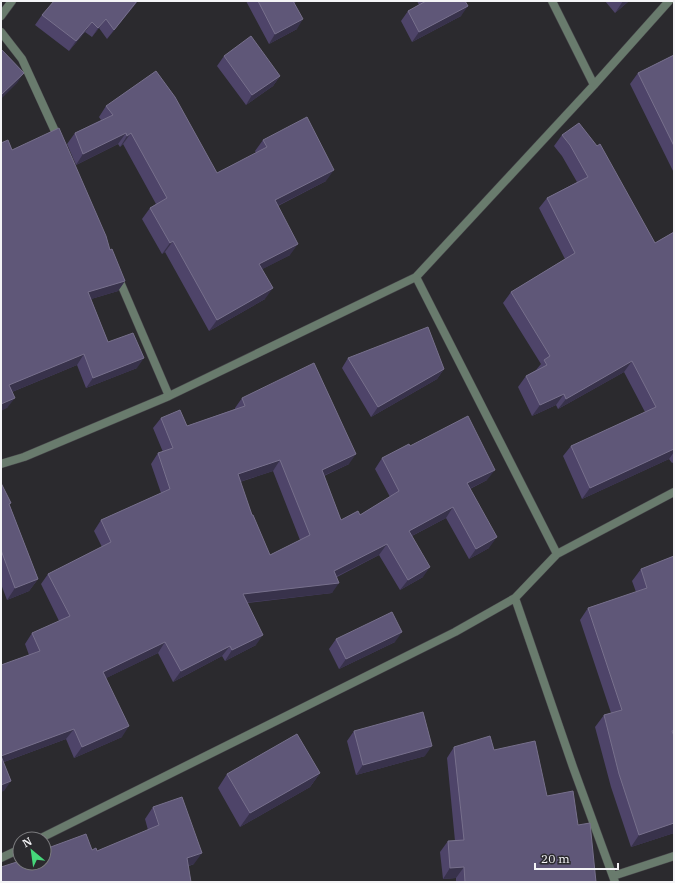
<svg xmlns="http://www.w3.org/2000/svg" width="675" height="883" font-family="'IBM Plex Serif',serif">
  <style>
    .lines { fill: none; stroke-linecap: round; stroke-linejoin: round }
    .minor-casing { stroke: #47464a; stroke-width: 9 }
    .minor { stroke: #697b6d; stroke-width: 8 }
    .wall { fill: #4e4469; fill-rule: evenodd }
    .shaded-wall { fill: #38324b }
    .building { fill: #5f5778; stroke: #77708c; fill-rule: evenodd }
  </style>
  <rect width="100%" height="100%" fill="#2b2a2e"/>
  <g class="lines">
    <defs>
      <path id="minor" d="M552,1l42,84
        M1,16l11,-15
        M1,32l21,27 37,81
        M118,277l51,119
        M416,277l141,277
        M1,464l23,-7 145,-61 247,-119 178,-192 75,-84
        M515,598l58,169 42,115
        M39,839l416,-207 60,-34 42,-44 117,-62
        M1,858l19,-9
        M613,876l61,-20"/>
    </defs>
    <use href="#minor" class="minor-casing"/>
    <use href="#minor" class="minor"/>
  </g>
  <path class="wall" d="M138,1l-31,38 -8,-11 -7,9 -7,-5 -16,19 -34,-26 7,-10z
    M246,1h52l-4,2 3,26 -28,15z
    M417,1h48l-4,15 -49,26 -11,-21 7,-10 11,-6z
    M605,1h24l-14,12z
    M674,55v118l-44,-89 8,-11z
    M224,56l56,20 -7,10 -27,19 -29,-39z
    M106,106l111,67 39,-20 -1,-2 8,-11 63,41 -48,25 12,49 -28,14 3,30 -56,32 -44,-79 -3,2 -20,-35 8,-11 6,-4 -33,-60 -3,3 -2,-3 -42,21 -9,-21 8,-11 26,-13 -2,-3z
    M562,135l93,108 19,-11v230l-2,1 -3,-4 -87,40 -19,-43 8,-10 74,-34 -21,-40 -66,37 -2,-4 -24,11 -14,-29 8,-11 10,-6 5,-6 -38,-61 8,-11 54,-33 -26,-51 8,-10 30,-16 -15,-26 -8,-10z
    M12,150l98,100 15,31 -7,10 -27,8 17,43 29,26 -51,20 -9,-23 -65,27 -5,16z
    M348,358l96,11 -7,10 -66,38 -29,-49z
    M242,398l107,66 -25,12 17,44 19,-5 30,-18 -15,-28 7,-11 28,-12 77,34 -17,9 19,59 -20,11 -23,-41 -34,18 11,41 -23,13 -21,-35 -42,22 -5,16 -85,10 9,42 -31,16 -3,-5 -49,26 -15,-29 -52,25 16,59 -48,21 -8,-19 -62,23v29l-3,-126 28,-10 -4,-11 7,-11 27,-12 -18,-37 7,-10 54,-27 -8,-16 7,-11 60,-27 -10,-29 7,-11 5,-1 -10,-24 8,-10 26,8 48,-17v-1zM273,471l27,69 -30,15 -18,-40 -12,-33z
    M1,483l37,96 -9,12 -22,9 -6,-16z
    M674,556v277l-43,14 -20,-60 -16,-60 9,-12 7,-2 -31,-93 8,-12 48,-16 -4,-11 9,-12z
    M336,639l59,3 -56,27 -10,-20z
    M354,731l71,25 -69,19 -9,-34z
    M454,747l40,3 53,46 31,29 18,57h-140v-4l-13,1 -3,-27 8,-11h7l-8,-83z
    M320,773l-10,14 -70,40 -22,-39 9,-14z
    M153,807l41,57 -5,2 -144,-13 3,-5 44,2 5,1 51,-21 -3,-11z"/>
  <path class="shaded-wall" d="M137,1h1l-31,38 7,-9z
    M623,1h6l-14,12z
    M468,6l-7,10 -49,26 7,-10z
    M106,19l-14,18 6,-9z
    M303,19l-6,10 -28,15 6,-10z
    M92,22l-7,10 -16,19 7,-10z
    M24,73l-7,10 -16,16v-4z
    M280,76l-7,10 -27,19 6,-10z
    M126,133l-8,11 -42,21 7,-11z
    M131,133l-8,11 -3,3 7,-11z
    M334,170l-8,11 -59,30 8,-11z
    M173,241l-8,11 -3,2 8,-11z
    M298,244l-8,11 -39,20 8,-11z
    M125,281l-7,10 -37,11 7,-10z
    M273,288l-8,11 -56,32 8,-11z
    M84,354l-7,11 -75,31 7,-11z
    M144,358l-7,10 -51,20 7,-10z
    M632,361l-8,11 -66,37 8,-10z
    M444,369l-7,10 -66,38 7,-10z
    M564,394l-8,11 -24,11 8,-11z
    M15,398l-8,10 -6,3v-7z
    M674,449v3l-5,7 -87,40 8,-11z
    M356,454l-7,10 -35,16 8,-10z
    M280,460l-7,11 -43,14 8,-11z
    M495,470l-8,10 -28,14 8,-11z
    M453,507l-7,11 -44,23 7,-10z
    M497,537l-8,11 -20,11 7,-10z
    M387,544l-8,11 -52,26 7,-10z
    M430,567l-7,10 -23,13 8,-10z
    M38,579l-9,12 -22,9 8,-12z
    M339,583l-7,10 -97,11 8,-10z
    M402,632l-7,10 -56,27 7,-10z
    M263,635l-7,10 -31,16 7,-11z
    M165,642l-7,11 -62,30 7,-11z
    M230,646l-8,10 -49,26 8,-11z
    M129,726l-7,11 -48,21 8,-11z
    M74,729l-8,10 -65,24v-7z
    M432,746l-7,10 -69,19 7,-10z
    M320,773l-10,14 -70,40 10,-14z
    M11,781l-7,10 -3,1v-7z
    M674,823v10l-43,14 8,-12z
    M202,853l-8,11 -15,5 8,-11z
    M464,867l-8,11 -13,1 7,-11z"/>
  <path class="building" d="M54,1h83l-23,29 -8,-11 -8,9 -6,-6 -16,19 -34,-26z
    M258,1h35l10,18 -28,15z
    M426,1h39l3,5 -49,26 -11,-21z
    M251,36l29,40 -28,19 -28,-39z
    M1,49l23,24 -23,22z
    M674,55v91l-36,-73z
    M156,71l19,26 42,76 50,-26 -4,-7 44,-23 27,53 -59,30 23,44 -39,20 14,24 -56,32 -44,-79 -3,2 -20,-35 17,-10 -36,-65 -4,3 -1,-3 -43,21 -8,-21 38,-18 -7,-9z
    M579,123l18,23 3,-2 55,99 19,-11v217l-84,39 -19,-42 85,-39 -24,-46 -66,38 -2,-5 -24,11 -14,-29 21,-11 -3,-5 6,-4 -39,-64 64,-39 -28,-55 41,-21 -18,-32 -8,-10z
    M59,128l47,108 4,14 2,-1 13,32 -37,11 20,50 25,-9 11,25 -51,20 -9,-24 -75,31 6,13 -14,6v-261l7,-3 4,10z
    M428,327l16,42 -66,38 -30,-49z
    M314,363l42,91 -34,16 19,50 17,-9 2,4 39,-24 -17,-33 27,-14 1,2 58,-30 27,54 -28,13 30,54 -21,12 -23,-42 -44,24 21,36 -22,13 -21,-36 -53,27 5,12 -96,11 20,41 -31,15 -2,-4 -49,25 -16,-29 -62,30 26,54 -47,21 -8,-18 -73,27v-91l39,-14 -8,-18 38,-17 -22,-42 63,-32 -10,-22 69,-31 -12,-36 15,-5 -12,-30 19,-8 7,16 58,-20 -3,-8zM280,460l30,75 -40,20 -17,-40h-1l-14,-41z
    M1,483l10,20 -2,1 29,75 -23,9 -14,-38z
    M674,556v174l-2,1 2,5v87l-35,12 -20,-61 -15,-59 18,-5 -34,-102 59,-20 -6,-19z
    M392,612l10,20 -56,27 -10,-20z
    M423,712l9,34 -69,19 -9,-34z
    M297,734l23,39 -70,40 -23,-39z
    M490,736l4,14 41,-9 12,55 26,-5 5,34 12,-2 6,59h-131l-1,-15 -14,1 -2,-27 16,-1 -10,-93z
    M1,756l10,25 -10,4z
    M182,797l20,56 -15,5 4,24h-190v-15l19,-6v2h24v-10l6,-2 -2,-3 38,-14 6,16 4,-2 1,3 62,-26 -6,-18z"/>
  <rect width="675" height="883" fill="none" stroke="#f4f4f6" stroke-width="4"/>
  <g transform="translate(32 851) rotate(331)"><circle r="19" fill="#2b2a2e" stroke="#7b7b7e"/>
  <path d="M0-3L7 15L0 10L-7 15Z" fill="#46d77a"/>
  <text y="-6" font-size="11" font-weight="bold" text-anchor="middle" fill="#f4f4f6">N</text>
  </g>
  <path d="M535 863v6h83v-6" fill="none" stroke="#f4f4f6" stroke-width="2"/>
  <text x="541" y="863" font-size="12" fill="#f4f4f6" stroke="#2b2a2e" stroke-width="3" paint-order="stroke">20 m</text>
</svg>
